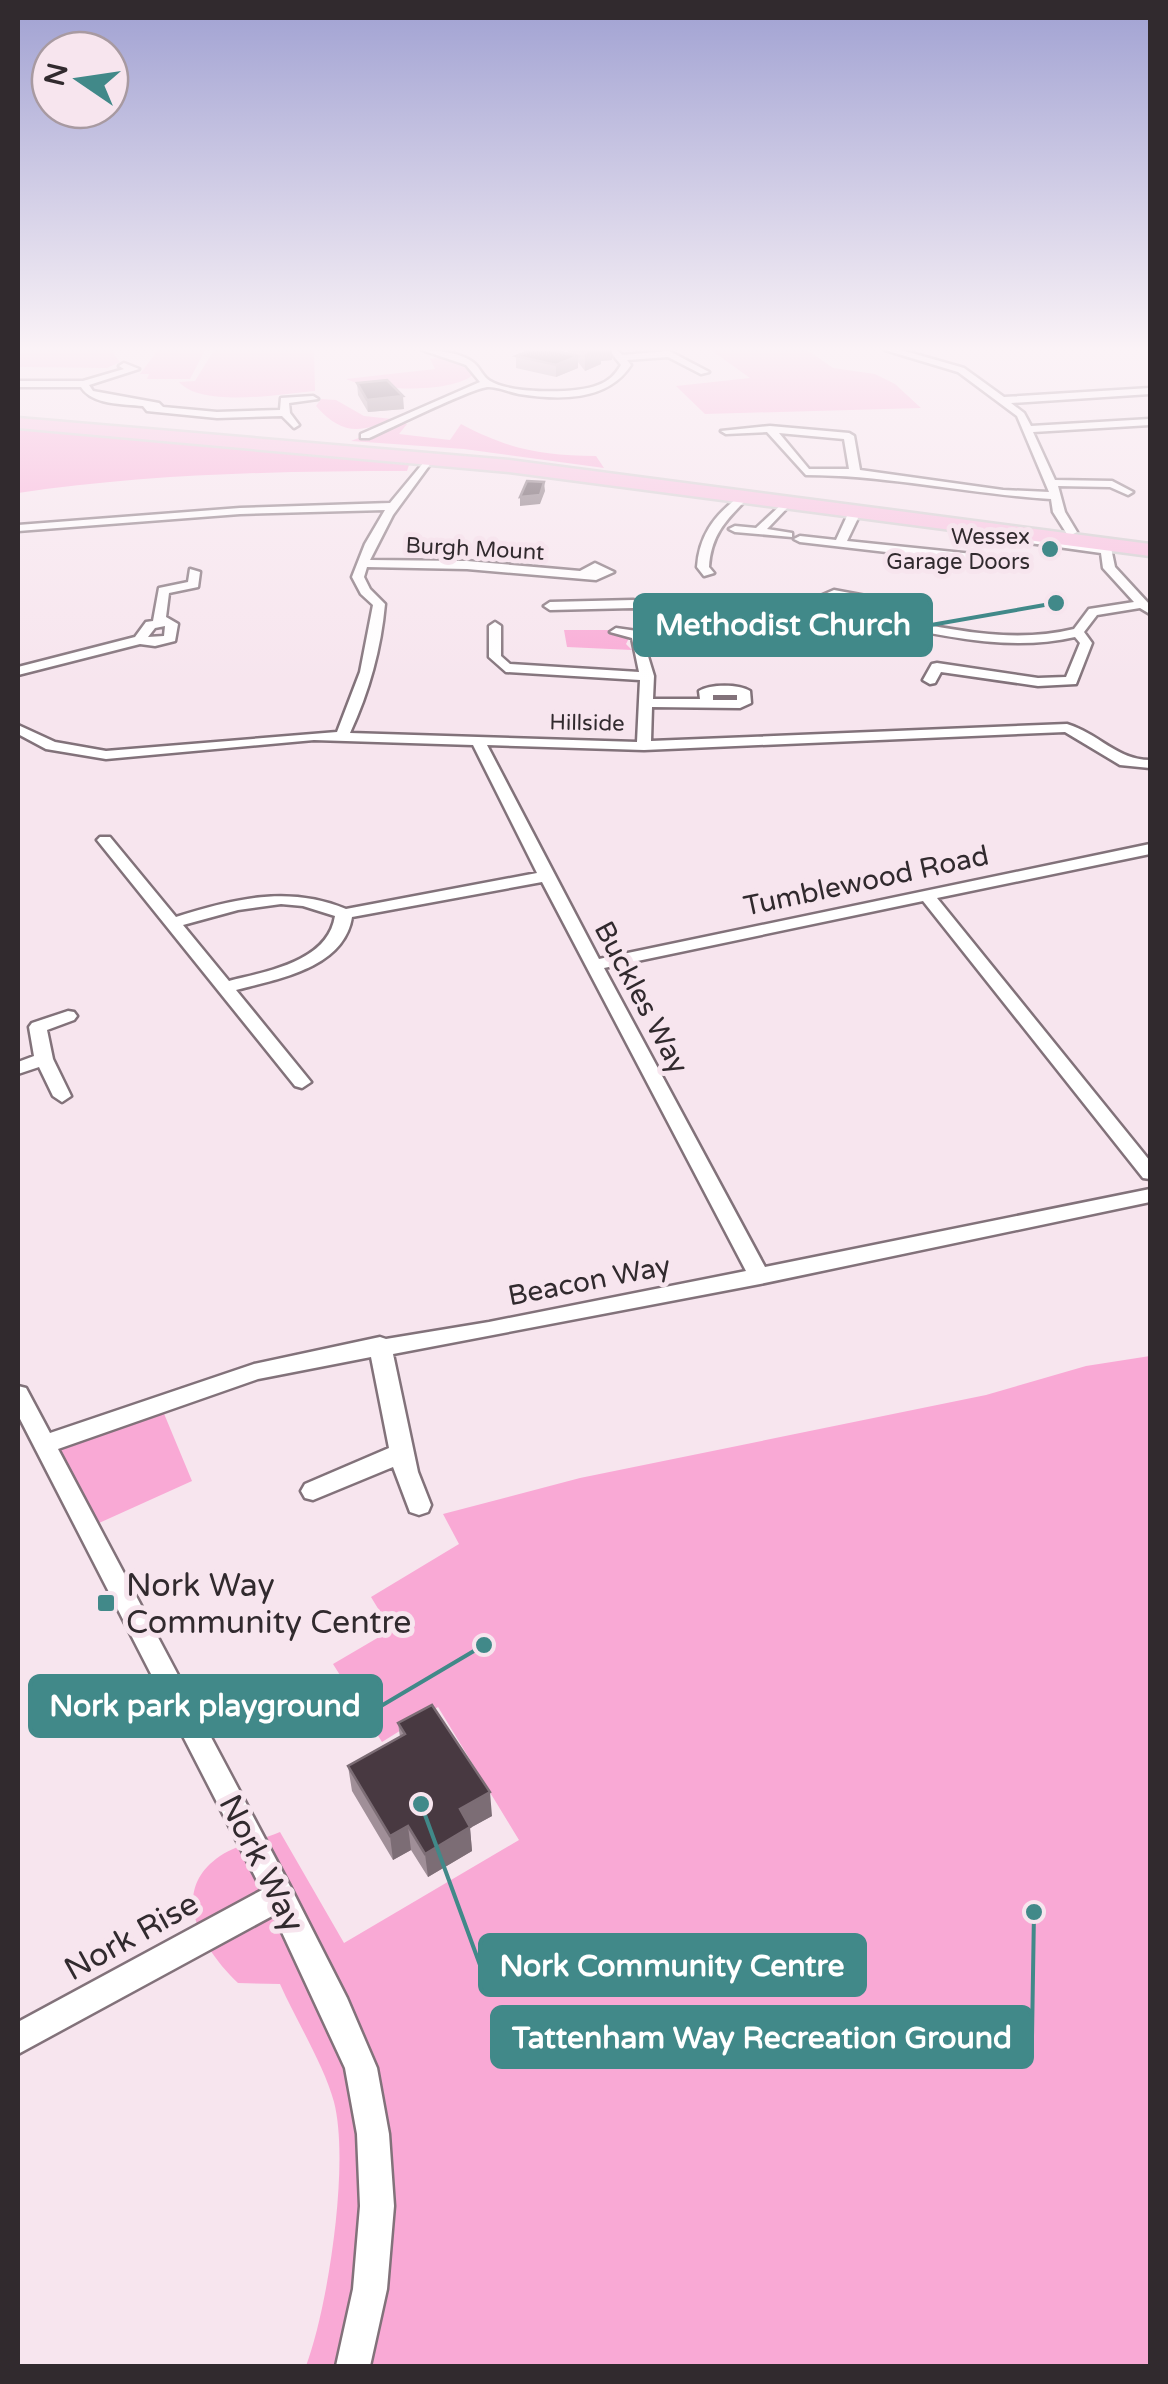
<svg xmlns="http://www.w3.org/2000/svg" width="1168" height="2384" font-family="'Varela Round',sans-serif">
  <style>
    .green { fill: #f9a9d5 }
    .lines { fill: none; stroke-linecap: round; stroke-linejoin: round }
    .minor-casing { stroke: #82727a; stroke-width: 5 }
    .trunk-casing { stroke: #cecccd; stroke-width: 5 }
    .minor { fill: #fff; fill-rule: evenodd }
    .trunk { fill: #f8bede; fill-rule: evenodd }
    .wall { fill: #a08f98 }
    .shaded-wall { fill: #7c6d75 }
    .building { fill: #483941; stroke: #7c6d75; stroke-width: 2.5 }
    .poi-dot { fill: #418989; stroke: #f7e5ee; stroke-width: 4 }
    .labels { text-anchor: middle; stroke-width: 10; stroke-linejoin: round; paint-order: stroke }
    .far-poi-label { font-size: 22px; fill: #312a2e; stroke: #f7e5ee; text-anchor: end }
    .far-street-label { font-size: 22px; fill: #312a2e; stroke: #f7e5ee }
    .street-label { font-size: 28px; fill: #312a2e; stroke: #f7e5ee }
    .near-poi-label { font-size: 32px; fill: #312a2e; stroke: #f7e5ee; text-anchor: start }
    .near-street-label { font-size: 32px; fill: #312a2e; stroke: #f7e5ee }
    .leader { fill: none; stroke: #418989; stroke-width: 4 }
    .callout-dot { fill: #418989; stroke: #f7e5ee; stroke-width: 4 }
    .callout { fill: #418989; stroke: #418989; stroke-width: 4 }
    .callout-label { font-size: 30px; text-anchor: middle; font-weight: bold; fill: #fff }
  </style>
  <rect width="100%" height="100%" fill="#f7e5ee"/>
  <path class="green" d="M18,350h93l9,12 -13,6 -89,-1z
    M158,350h47l-15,29h-43l2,-5h-9z
    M214,350h100l1,41c-33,3 -113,17 -136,-9l16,-1z
    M711,350h96l26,18 42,6 20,10 26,24 -216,6 -29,-28 74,-8z
    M441,357l25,7 8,10c-21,20 -103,17 -128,5l89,-10 -5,-10z
    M321,399l15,1 28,16 28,3c-33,15 -51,15 -76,-13z
    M401,421l6,3 -8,10 51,6 11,-16c49,26 80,31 135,32l8,12 -140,-19 -113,-8z
    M18,427l391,38 -2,6c-130,0 -260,3 -389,22z
    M564,630h45l-1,4 21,4 -3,6 6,6 -65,-3z
    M1150,1356v1010h-844c22,-59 44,-202 28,-264 -10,-37 -38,-82 -54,-118l-42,-1c-34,-33 -72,-90 -18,-127 17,-11 41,-16 60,-24l64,111 175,-103 -81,-133 -56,35 -49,-78 58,-34 -20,-33 88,-53 -16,-30 137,-36 406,-83 100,-29z
    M160,1404l32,77 -104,47 -43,-84z"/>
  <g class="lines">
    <defs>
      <path id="minor" d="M422,350c15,0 40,3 52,13 6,5 9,14 16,18 21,13 86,13 108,4 11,-4 17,-10 23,-20l-12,-15h9l4,5 47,-4 40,21 -8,2 -33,-17 -41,3 4,5c-24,37 -73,35 -112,29 -10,-2 -21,-7 -30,-7 -13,-1 -102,43 -120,51h-8v-4l119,-52 -14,-17z
        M885,350h16l63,18 40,29 146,-9v6l-139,9 13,10 7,13 119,-7v6l-117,7 22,48 57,1 21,11 -5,3 -18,-8 -52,-1 7,26 12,20 -6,3 -4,-1 -14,-22 -2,-13c-82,-5 -163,-24 -245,-24l-39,-43 -41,2 -5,-3 49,-5 79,7 5,3 6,34 143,20 46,2 -32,-76 -59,-44zM779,433l65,6 5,30h-40z
        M124,363l15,6 -50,16 4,6 66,12 4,4 54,5 63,-2 1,-12 32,-2 5,3 -29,4 1,10 9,12 -5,3 -12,-12 -65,2 -70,-7 -4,-5c-20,-2 -51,-1 -62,-19h-63v-6h65l41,-12 -5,-3z
        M429,456l5,3 -41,56 -23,45 97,1 113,10 15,-8 19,9 -18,8 -129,-11 -100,-2 -3,10 6,12 15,15c-4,45 -16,88 -35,129l287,9 3,-62 -134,-8 -17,-15v-31l6,-4 6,4v30l9,8 129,8 -7,-34 -22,-6 6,-4 21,3 11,-15 -2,-5 -13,-3 -83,2 -6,-4 6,-4 83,-2 22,6 5,10 -17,24 11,36 -1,23h47l-1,-8c11,-7 40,-7 51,0l1,12 -11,5 -88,-1 -1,34 416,-17c31,9 50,36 83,36v8l-30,-3 -55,-33 -421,18 -157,-5 112,214 551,-115v10l-213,44 213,263v18l-7,-1 -220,-277 -319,67 161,299 385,-78v13l-390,82 -367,70 25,118 13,33 -3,7 -9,3 -9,-3 -17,-45 -80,33 -8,-2 -4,-7 4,-7 84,-36 -18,-91 -113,22 -200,70 232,437 57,112 30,70 12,66 5,72 -7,83 -17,77h-34l17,-77 7,-83 -3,-72 -12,-66 -71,-153 -256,139v-32l244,-132 -244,-475v-29l8,2 24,45 204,-69 126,-27 6,2 103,-17 257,-51 -204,-389 -190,35c-8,51 -74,62 -116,73l75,92 -9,6 -7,-2 -198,-246 3,-3h10l66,80c57,-18 113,-32 170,-8l191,-36 -64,-128 -159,-5 -208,19 -60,-10 -28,-15v-9l37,17 51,9 231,-19 23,-60 13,-67 -12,-11 -9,-17 13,-33 20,-34 -145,4 -222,17v-6l222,-17 150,-5zM713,695h24v5h-24zM281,904l22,2 32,10c-7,46 -68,55 -106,65l-46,-56 55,-15z
        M736,499l9,2c-20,20 -34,35 -36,66l5,6 -10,3 -7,-9c2,-30 16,-50 39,-68z
        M783,503l6,3 -22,23 25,4v4l-57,-5 -6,-3 6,-3 21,2z
        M853,513l6,3 -12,25 126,13 6,4 -6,4 -173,-20 -6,-3 6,-3 36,4 11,-24z
        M962,528l138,18 2,-3h8l5,24 35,38v9l-10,-6 -43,7 -13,17 8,11 -16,41 -38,2 -97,-14 -6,11 -5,1 -7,-4 9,-16 5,-1 101,15 28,-1 14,-34 -5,-6c-65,15 -128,-1 -192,-13 -21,-4 -49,-5 -67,-16l2,-11 16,-7 32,6v17c68,12 138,33 208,16l15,-20 45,-7 -31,-34 -2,-15 -143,-20v-4zM836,598l19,3 -1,10 -26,-5v-4z
        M190,569l10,3 -2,15 -29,6 -3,24 12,7 -3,17 -20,5 -15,-2 -122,31v-8l117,-30 11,-15 7,-1 6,-33 29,-6zM165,626l-1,10 -16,1 7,-9z
        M68,1011l6,1 3,4 -3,4 -27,10 6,29 18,37 -9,6 -9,-6 -14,-29 -21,7v-12l16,-6 -5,-29 3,-4z"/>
      <path id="trunk" d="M18,418l491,42 641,84v12l-641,-84 -491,-44z"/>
    </defs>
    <use href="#minor" class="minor-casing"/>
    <use href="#trunk" class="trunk-casing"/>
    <use href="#minor" class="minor"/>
    <use href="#trunk" class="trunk"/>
  </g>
  <path class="wall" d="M567,350h45v10l-11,1v3l-16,7 -7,-9v6l-22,9 -40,-9v-12l55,-1z
    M357,383l47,26 -36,3 -10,-17z
    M398,1723l94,93 -22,12 2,23 -44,26 -17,-27 -18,10 -41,-69 -4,-25 52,-29z"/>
  <path class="shaded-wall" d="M595,350h17v10l-11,1v3l-16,7v-17z
    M578,356v12l-22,9v-12z
    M403,396l1,13 -36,3 -1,-12z
    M544,482l1,9 -5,13 -20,2v-9z
    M490,1792l2,24 -22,12 2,23 -44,26 -3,-23 35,-45z
    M408,1826l3,24 -18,10 -3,-24z"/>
  <path class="building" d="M531,350h21l26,6 -22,9 -40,-9z
    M387,380l16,16 -36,4 -10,-17z
    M527,481l17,1 -4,13 -20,2z
    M432,1705l58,87 -30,17 10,18 -45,27 -17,-28 -18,10 -42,-70 57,-32 -7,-11z"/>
  <linearGradient id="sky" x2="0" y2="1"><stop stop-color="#a0a1d2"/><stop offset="0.51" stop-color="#fbf3f7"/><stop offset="1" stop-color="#fbf3f7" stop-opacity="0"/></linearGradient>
  <rect width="1168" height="684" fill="url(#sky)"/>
  <g class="poi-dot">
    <circle cx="1050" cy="549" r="10"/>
    <rect x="96" y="1593" width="20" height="20" rx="5"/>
  </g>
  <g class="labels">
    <g class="far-poi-label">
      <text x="1030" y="544">Wessex<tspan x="1030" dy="25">Garage Doors</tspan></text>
    </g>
    <g class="far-street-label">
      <text transform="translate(475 548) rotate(3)" y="8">Burgh Mount</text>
      <text transform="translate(587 722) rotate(1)" y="8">Hillside</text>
    </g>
    <g class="street-label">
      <text transform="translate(866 880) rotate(-12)" y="10">Tumblewood Road</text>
      <text transform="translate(642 997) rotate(62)" y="10">Buckles Way</text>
      <text transform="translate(589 1280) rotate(-11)" y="10">Beacon Way</text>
    </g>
    <g class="near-poi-label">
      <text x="126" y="1596">Nork Way<tspan x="126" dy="37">Community Centre</tspan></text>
    </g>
    <g class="near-street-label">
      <text transform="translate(262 1863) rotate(63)" y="11">Nork Way</text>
      <text transform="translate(131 1936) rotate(-29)" y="11">Nork Rise</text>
    </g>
  </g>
  <path class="leader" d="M1056 603L931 625M484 1645L381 1706M421 1804L480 1965M1034 1912L1032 2037"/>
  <g class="callout-dot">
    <circle cx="1056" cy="603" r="10"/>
    <circle cx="484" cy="1645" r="10"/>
    <circle cx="421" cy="1804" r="10"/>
    <circle cx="1034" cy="1912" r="10"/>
  </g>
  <g class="callout">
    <rect x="635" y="595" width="296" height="60" rx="10"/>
    <rect x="30" y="1676" width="351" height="60" rx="10"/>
    <rect x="480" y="1935" width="385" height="60" rx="10"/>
    <rect x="492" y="2007" width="540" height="60" rx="10"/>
  </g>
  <g class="callout-label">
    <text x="783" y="635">Methodist Church</text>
    <text x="205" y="1716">Nork park playground</text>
    <text x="672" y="1976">Nork Community Centre</text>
    <text x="762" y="2048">Tattenham Way Recreation Ground</text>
  </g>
  <rect width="1168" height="2384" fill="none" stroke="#312a2e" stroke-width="40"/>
  <g transform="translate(80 80) rotate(283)"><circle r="48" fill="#f7e5ee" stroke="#a89aa1" stroke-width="2.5"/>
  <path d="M0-8L18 38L0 25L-18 38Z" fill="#418989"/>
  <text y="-15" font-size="28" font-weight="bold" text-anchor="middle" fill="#312a2e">N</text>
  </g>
</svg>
